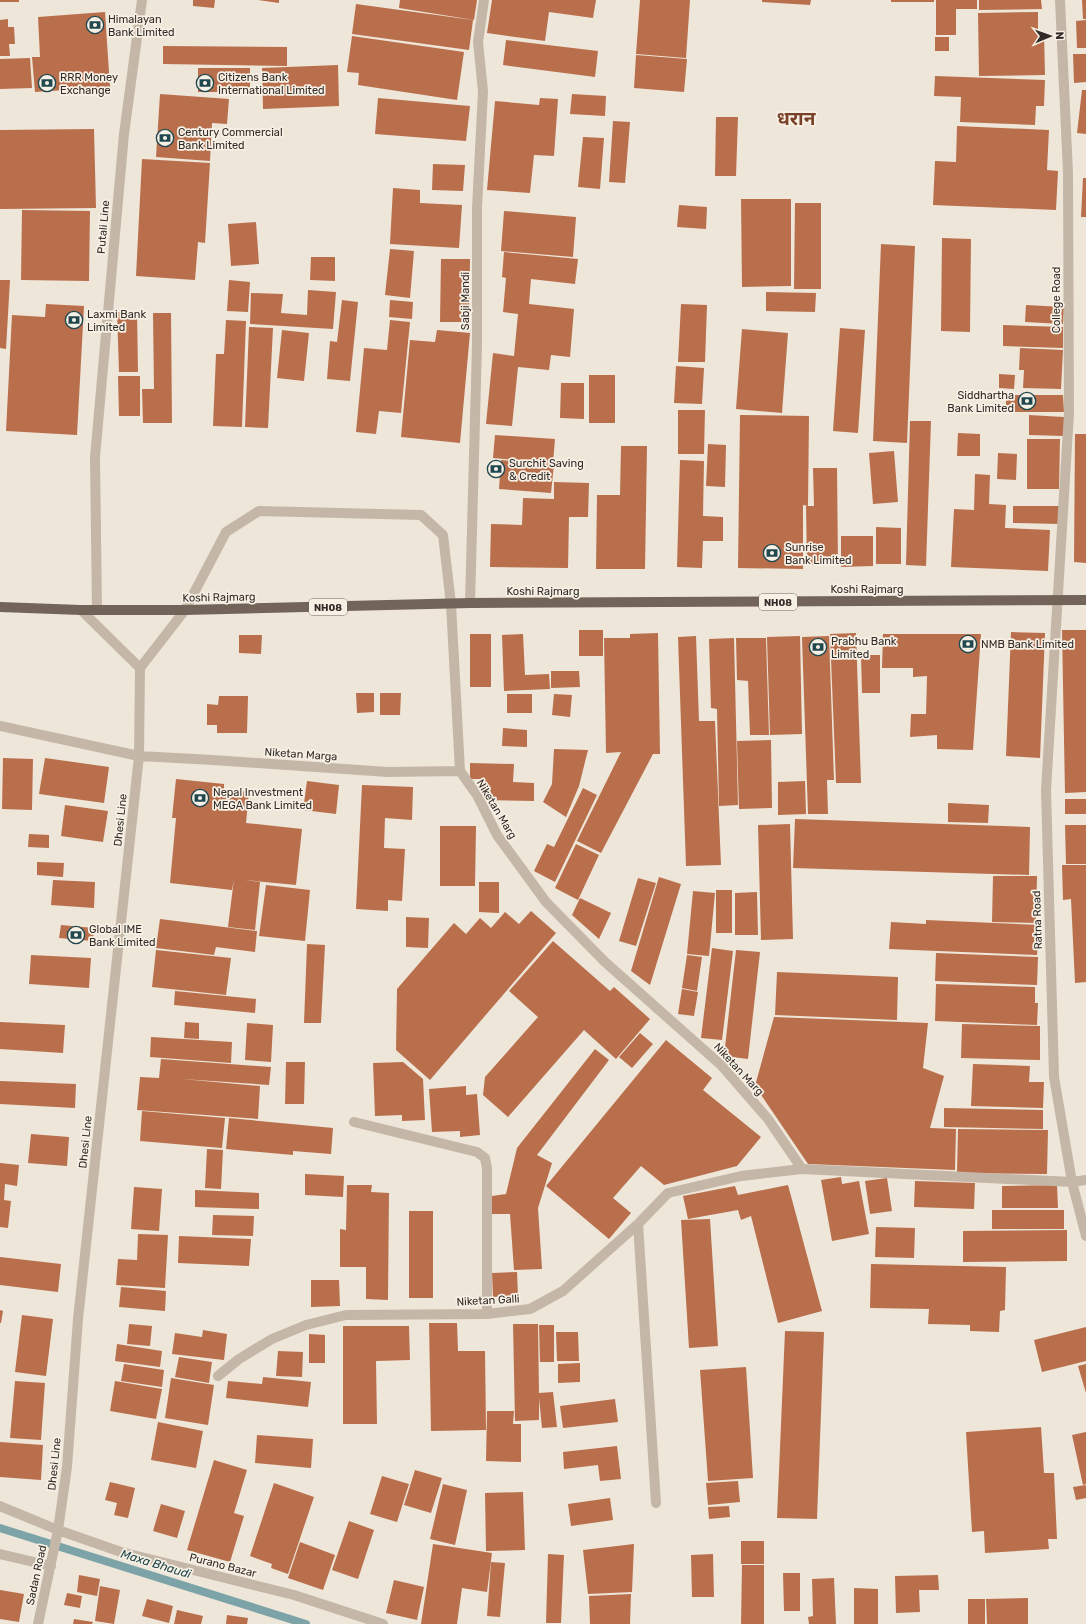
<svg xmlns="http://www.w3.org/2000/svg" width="1086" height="1624" font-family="Rubik,'Noto Sans Devanagari',sans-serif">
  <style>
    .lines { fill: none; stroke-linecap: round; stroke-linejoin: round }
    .stream { stroke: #7ba3a8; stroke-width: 8 }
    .building { fill: #b96f4c }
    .minor { stroke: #c5b7a7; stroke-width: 10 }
    .major { stroke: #736459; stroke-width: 10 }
    .labels { text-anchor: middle; stroke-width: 3.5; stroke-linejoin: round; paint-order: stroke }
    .shield { fill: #f7f0e5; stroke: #6d6660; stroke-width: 1 }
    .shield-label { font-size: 10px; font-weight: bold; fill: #322b27 }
    .poi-label { font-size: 11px; fill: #322b27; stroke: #f7f0e5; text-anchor: start }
    .street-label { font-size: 11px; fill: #322b27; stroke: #f7f0e5 }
    .water-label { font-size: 12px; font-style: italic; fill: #21484f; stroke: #f7f0e5 }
    .town-label { font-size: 19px; font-weight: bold; fill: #794228; stroke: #f7f0e5 }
  </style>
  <rect width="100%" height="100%" fill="#eee6d9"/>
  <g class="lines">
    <path class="stream" d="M0,1528l306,96"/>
  </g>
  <path class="building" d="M0,0h19v2h-19z
    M193,0h22l-1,8 -21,-2z
    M258,0h21v3z
    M400,0h77l-3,20 -75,-12z
    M492,0h104l-3,18 -44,-6 -4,29 -58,-8z
    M640,0h50l-4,58 -50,-4z
    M762,0h49l-1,5 -48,-3z
    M891,0h43v2h-43z
    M936,0h41v9h-21v26h-20z
    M979,0h62l1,9 -63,1z
    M1082,0h4v19h-3z
    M356,4l117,16 -4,30 -117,-16z
    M105,12l5,75 -75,5 -3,-35h8l-2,-40z
    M1038,12v20l6,1 1,42 -66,1 -1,-63z
    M8,19v8h6l1,17h-6l1,12h-10v-36z
    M1086,20v28h-9l-1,-27z
    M352,36l112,16 -7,48 -99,-15 1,-12 -12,-1z
    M935,37h14v14h-14z
    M506,40l92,11 -3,26 -92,-12z
    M163,46l124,1v19l-124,-2z
    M1073,54h13v28l-12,1z
    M636,55l51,4 -3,33 -50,-4z
    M30,58l2,30 -32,1v-30z
    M338,65l1,41 -76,3 -1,-41z
    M198,68h52v24h-52z
    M935,76l110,4 -1,26h-8l-1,19 -75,-3 1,-25 -27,-1z
    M1082,90h4v44l-9,-1z
    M160,94l69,5 -2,25 -15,-1 -2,38 -54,-4z
    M572,94l34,2 -1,20 -35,-2z
    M378,98l92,8 -4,35 -91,-7z
    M540,98l18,1 -4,57 -20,-1 -4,38 -43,-3 8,-89 44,4z
    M716,117h22l-2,59h-21z
    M613,121l17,1 -5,61 -16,-1z
    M957,126l92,4 -2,40 11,1 -2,39 -123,-5 2,-44 21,1z
    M94,129l2,79 -96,1v-79z
    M583,137l21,1 -4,51 -22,-2z
    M142,159l68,4 -5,80 -7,-1 -3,38 -59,-4z
    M433,164l32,1 -2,26 -31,-1z
    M1083,178h3v39h-5z
    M393,188l27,2v13l42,2 -3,43 -69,-4z
    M741,199h50v87l-49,1z
    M795,203h26v86h-27z
    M679,205l28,2 -1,22 -29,-2z
    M22,210l68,1 -1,70 -68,-1z
    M504,211l72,6 -3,40 -72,-6z
    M256,222l3,42 -28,2 -3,-42z
    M942,238l29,1 -1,93 -29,-1z
    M881,244l34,2 -8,197 -34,-2z
    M390,249l24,2 -4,47 -25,-3z
    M504,252l74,7 -3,25 -44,-5 -2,25 45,5 -4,48 -19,-2 -2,15 -31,-3 -6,59 -26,-2 7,-71 21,3 4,-42 -15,-2 3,-34 -4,-1z
    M311,257h24v24l-25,-1z
    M441,259h29l-1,63h-29z
    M0,280h10l-4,69 -6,-1z
    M229,280l21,2 -2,30 -21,-1z
    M308,290l28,2 -3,37 -83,-5 1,-31 32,1 -2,19 26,2z
    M766,292l50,1 -1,19 -49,-1z
    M342,300l16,2 -8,79 -23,-2 3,-38 7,1z
    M390,300l23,2 -1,17 -23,-2z
    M46,304l38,2 -7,129 -71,-4 6,-116 33,2z
    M681,304l26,1 -2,57h-27z
    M1026,305l38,2 -1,17 -38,-2z
    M137,311l1,61h-19l-2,-60z
    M153,313h18l1,110h-29l-1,-34h12z
    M226,320l20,1 -4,106 -29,-1 3,-72h8z
    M390,320l20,2 -9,91 -22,-2 -3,23 -20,-2 8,-84 23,2z
    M1003,325l60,2v21l-60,-2z
    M249,327l24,1 -5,100 -23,-1z
    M840,328l25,2 -7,103 -25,-2z
    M742,329l46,4 -6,80 -46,-4z
    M282,330l27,3 -5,48 -27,-3z
    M437,330l33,3 -10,110 -59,-6 9,-97 25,2z
    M1020,348l43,2 -2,39 -38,-1 1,-18h-5z
    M676,366l28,2 -2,36 -28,-1z
    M999,374l16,1 -1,14 -15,-1z
    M589,375h26v48h-26z
    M118,376h22v40h-21z
    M561,383h23v36l-24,-1z
    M1006,395h57l1,17h-58z
    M678,410h27l-1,44h-26z
    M740,415l69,1 -1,90 -5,-1v64l-65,-1z
    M1029,415l35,2v19l-35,-1z
    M910,421h21l-5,145 -20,-1z
    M958,433l22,1v22h-23z
    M1075,434h11v129l-12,-1z
    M495,435l60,4 -2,24 -60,-5z
    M1027,439h33l-1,50h-32z
    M708,444l18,1 -1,42 -19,-1z
    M621,446h26l-2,123h-49l1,-74h23z
    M894,451l4,51 -25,2 -4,-51z
    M998,453l19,1 -1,26 -19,-1z
    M501,460l53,4 -3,29 -52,-4z
    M680,460l24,1 -1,55 20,1v24h-20l-1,27 -25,-1z
    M813,468h24l1,97h-31l-1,-59h8z
    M975,474l15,1 -1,29 17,1 -1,23 45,2 -2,41 -97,-4 3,-58 20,1z
    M554,482l35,1 -1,34h-19l-1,51 -78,-1 1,-43 31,1 1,-27 31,1z
    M1013,506h47v18l-47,-1z
    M876,527l25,1v36h-25z
    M841,536h32v30l-32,1z
    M579,630h24v26h-24z
    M1062,630h24v162l-21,1z
    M1011,632l34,1 -5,125 -34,-2z
    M658,633l2,121h-7l-52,99 -24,-12 44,-89 -15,1 -2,-115h26v-4z
    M856,633l5,150h-25l-6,-149z
    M470,634h21v53h-21z
    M523,634l2,41 24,-1 1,15 -46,2 -2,-56z
    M883,634h98l-8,116 -36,-1v-14l-27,2 1,-23h15l1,-38 -14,1v-9h-31z
    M239,635h23l-1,19 -22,-1z
    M696,636l3,85h16l6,144 -35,1 -8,-229z
    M800,636l2,98 -32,1 -3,-98z
    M829,636l5,144h-7l1,34h-20l-6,-177z
    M734,638l4,167 -19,1 -2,-97 -6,-1 -2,-69z
    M736,638h30l3,97h-19l-2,-54 -11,-1z
    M861,655h19v38h-18z
    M551,671h28l1,16 -29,1z
    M356,693h18v19l-17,1z
    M380,693h21l-1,22h-20z
    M507,694h25v19h-25z
    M554,694l18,1 -2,22 -18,-2z
    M219,696h29l-1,37h-30v-8h-10v-21l11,1z
    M503,728l24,2v17l-25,-1z
    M771,740l1,68 -33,1 -2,-68z
    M554,749l34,1 -9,36 -13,31 -23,-15 9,-18z
    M3,758l30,1 -1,51 -30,-1z
    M45,758l64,9 -5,36 -65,-9z
    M470,763l44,1 -1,18 21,1v18l-53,-1v-21h-11z
    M176,779l48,5v5l25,3 -3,31 56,6 -6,56 -51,-5 15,2 -5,48 -27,-3 6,-48 -2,11 -62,-7 6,-65h-4z
    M307,781l32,4 -3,29 -33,-4z
    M805,781l1,33 -28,1v-33z
    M362,785l51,2 -1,33 -27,-2 -1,30 21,1 -3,52 -14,-1v11l-32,-2z
    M583,788l14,7 -42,87 -21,-11 13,-27 7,3z
    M1065,799h21v15h-21z
    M948,803l41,2 -1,18 -40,-1z
    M65,805l43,6 -5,31 -42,-6z
    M795,819l235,8 -1,48 -236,-7z
    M790,824l3,115 -32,1 -3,-115z
    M1065,825h21v39h-20z
    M440,826h36l-1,60h-35z
    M29,834l20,1v13l-21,-1z
    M576,844l23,11 -21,45 -23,-12z
    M37,862l27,1 -1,14 -26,-2z
    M1062,865h24v117l-11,1 -4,-84 -8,1z
    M993,876h44l-1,47 -44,-1z
    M659,877l22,7 -31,101 -19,-14z
    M638,878l18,5 -20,63 -17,-5z
    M53,880l42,2 -1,26 -43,-3z
    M479,882h20v31l-20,-1z
    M266,885l44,5 -5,51 -46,-5z
    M716,890h16v43h-16z
    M693,891l22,2 -6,63 -22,-2z
    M757,892l1,43h-23v-42z
    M580,898l31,15 -12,26 -27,-24z
    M531,911l25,22 -126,147 -34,-30 1,-61 57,-66 12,11 14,-16 11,10 14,-16 14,12z
    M406,917l23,1 -1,30 -22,-1z
    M160,919l97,12 -2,21 -39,-5 -2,8 -58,-7z
    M926,920l113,5 -2,30 -148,-6 2,-27 35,2z
    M61,925l33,3 -1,13 -34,-3z
    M553,941l57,50 4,-4 36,32 -34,40 -32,-29 -76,87 -25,-22 2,-18 53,-60 -29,-26z
    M307,944l18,1 -4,78h-17z
    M712,948l21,3 -11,89 -21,-2z
    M156,950l75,8 -5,37 -74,-8z
    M736,950l24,2 -12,107 -24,-3z
    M936,953l102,4 -1,28 -102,-4z
    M31,955l60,3 -2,30 -60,-4z
    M687,955l15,2 -5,34 -15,-3z
    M777,972l121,5 -1,43 -122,-5z
    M936,984l99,3v16h3l-1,22 -102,-4z
    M682,989l16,3 -4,24 -16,-2z
    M175,991l81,8 -1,14 -81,-8z
    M774,1017l154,6 -5,45 21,8 -14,52 26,1 -1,41 -147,-6 -53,-78z
    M0,1022l65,3 -2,28 -63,-4z
    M185,1022l14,1v16l-15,-1z
    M247,1023l26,2 -2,37 -26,-2z
    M962,1024l78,2v34l-79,-2z
    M640,1033l13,11 -21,24 -13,-11z
    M151,1037l81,5 -1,21 -81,-6z
    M666,1040l46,38 -9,12 58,47 -24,29 -73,19 -23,-19 -28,32 18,15 -22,26 -63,-53z
    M595,1049l14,11 -72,95 15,8 -14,45 4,61 -28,1 -4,-56h-18v-18l14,-2 11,-46z
    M161,1059l110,8 -2,18 -87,-6 78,7 -2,33 -121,-9 3,-33 19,1z
    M286,1062h19l-1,42h-19z
    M403,1062l20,17 2,41 -23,1v-6l-27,1 -2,-53z
    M973,1064l57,2 -1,16h15l-1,26 -72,-2z
    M0,1081l76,3 -1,24 -75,-4z
    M466,1086v9l11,-1 3,41 -20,2v-6l-28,1 -3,-43z
    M944,1108l99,2v19l-99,-2z
    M142,1111l83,7 -3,30 -82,-7z
    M229,1118l104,10 -2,26 -38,-3v4l-67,-6z
    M958,1129l90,1 -1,44 -90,-1z
    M31,1134l38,3 -2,29 -39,-3z
    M207,1149l16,1 -2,39 -16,-1z
    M0,1163l19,2 -2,21 -12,-2 -1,16 7,1 -3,27 -8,-1z
    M305,1174l39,2 -1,21 -38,-2z
    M841,1177l1,7 17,-3 10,53 -37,7 -11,-61z
    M887,1178l5,33 -22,3 -5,-33z
    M915,1181l60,2 -1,26 -60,-2z
    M347,1185h25l-1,7 18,1 -1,107 -22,-1v-32h-26v-38l6,1z
    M788,1185l34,126 -44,12 -27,-107 -10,4 -3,-10 -50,9 -5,-23 52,-10 3,9z
    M1057,1185l1,23h-56v-22z
    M134,1187l28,2 -3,42 -28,-2z
    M195,1190l64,3v16l-64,-2z
    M992,1210h72v19h-72z
    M409,1211h24v87h-24z
    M213,1215l41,1 -1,20 -41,-1z
    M710,1219l8,127 -29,2 -8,-128z
    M876,1227l39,1 -1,30 -39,-1z
    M1067,1230v31l-104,1v-31z
    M138,1234l30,1 -3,53 -49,-3 2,-26 19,1z
    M179,1236l72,3 -2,27 -71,-3z
    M0,1257l61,7 -3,28 -58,-7z
    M871,1264l135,3 -1,43 -5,1 -1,21 -29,-1v-6l-42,-1 1,-15 -59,-1z
    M517,1272l1,24 -25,1 -1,-24z
    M311,1280h28l1,26 -29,1z
    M121,1287l45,4 -1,20 -46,-4z
    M0,1310l3,1 -2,12h-1z
    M22,1315l31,4 -7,57 -31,-4z
    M429,1323h28l1,28h27l1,79 -55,1z
    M129,1324l23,2 -2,20 -23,-2z
    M513,1324h25l1,69 14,-1 4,35 -15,1 -3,-30v22l-24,1z
    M539,1325h15v37h-14z
    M343,1326h66l1,34 -34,1 1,63h-34z
    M1086,1327v34l-44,11 -8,-32z
    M203,1330l24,4 -3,26 -52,-6 3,-21 27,4z
    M785,1331l39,1 -7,187 -40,-1z
    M556,1332h22l1,29h-22z
    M309,1334l16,1v28h-16z
    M117,1344l45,7 -2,16 -45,-6z
    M278,1351l25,1 -1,25 -26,-1z
    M179,1357l33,5 -3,21 -34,-6z
    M580,1363v19l-22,1v-19z
    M124,1364l40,6 -2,17 -41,-6z
    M1086,1364v29l-8,-27z
    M746,1367l7,111 -45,3 -8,-111z
    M263,1377l48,5 -3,25 -82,-9 2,-17 34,3z
    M171,1378l43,7 -6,40 -43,-7z
    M15,1381l30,2 -4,57 -31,-2z
    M115,1381l47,8 -6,30 -46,-8z
    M615,1399l3,23 -55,6 -3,-22z
    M487,1411h27l-1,13h8v38l-35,-1z
    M158,1422l45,9 -7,37 -45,-8z
    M1041,1427l3,46h10l3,66h-9l1,10 -64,4 -1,-22 -12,1 -6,-100z
    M1086,1432v52l-3,1 -11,-50z
    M257,1435l56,4 -2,29 -56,-5z
    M0,1442l43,3 -2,35 -41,-3z
    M617,1446l4,33 -21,2 -2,-16 -34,4 -1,-17z
    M214,1460l33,10 -13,43 10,3 -14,46 -43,-12z
    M415,1470l27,8 -11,35 -27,-8z
    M382,1476l27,8 -12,38 -27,-8z
    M738,1481l2,21 -32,3 -2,-22z
    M110,1482l25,6 -7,30 -14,-3 3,-12 -12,-3z
    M274,1483l40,14 -26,77 -17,-6 1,-4 -22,-8z
    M443,1484l24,6 -12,55 -25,-6z
    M1086,1485v13l-10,2 -3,-13z
    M523,1492l2,58 -39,1 -1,-58z
    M610,1498l3,22 -42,6 -3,-22z
    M161,1504l24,7 -8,27 -24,-7z
    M729,1506l1,11 -21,2 -1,-12z
    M349,1521l25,9 -16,49 -26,-9z
    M741,1541h23v23h-23z
    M300,1542l35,13 -12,35 -35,-12z
    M433,1544l59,9 -5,39 -25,-4 -5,36h-36z
    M634,1544l-2,48 -44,2 -5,-44z
    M548,1554l16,1 -3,68h-15z
    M713,1554l1,43h-22l-1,-42z
    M491,1562l14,1 -5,54 -13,-1z
    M742,1565h22v59h-23z
    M783,1573h17v38h-16z
    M79,1575l21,4 -3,17 -20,-4z
    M938,1575l1,15h-20l1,22 -24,1 -1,-37z
    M834,1578l2,46h-27l-1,-7 5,-1 -1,-37z
    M394,1580l30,7 -7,33 -31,-7z
    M100,1586l20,4 -6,34 -19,-3z
    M854,1588l24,1v35h-24z
    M0,1590l24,4 -5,28 -19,-3z
    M67,1593l15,3 -2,12 -16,-3z
    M631,1594l-1,30h-40l-1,-28z
    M1028,1598v26h-41l-1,-25z
    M147,1599l26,7 -4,17 -27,-7z
    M968,1599h17v25h-17z
    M177,1610l26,6 -2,8h-27z
    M227,1615l21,3 -1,6h-21z
    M74,1619l19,3 -1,2h-19z"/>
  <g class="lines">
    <path class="minor" d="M1060,0l8,173 1,240 -23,377 8,287 18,105 14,54
      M470,603l7,-258v-137l6,-117 -5,-49 6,-42
      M81,610l59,58
      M97,610l-2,-153 29,-323 18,-134
      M0,726l139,30 74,4 175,12 72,-1
      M460,771l17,24 20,40 49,67 59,60 116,103 47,54 34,50 270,13 14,-2
      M354,1122l123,30 8,6 2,10v146
      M638,1224l18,279
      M218,1376l21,-17 33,-20 34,-14 40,-10 141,-1 43,-5 33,-18 75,-67 30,-31 73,-17 61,-7
      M0,1506l58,24 63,22 173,43 89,29
      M0,1554l51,12
      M38,1624l20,-94 9,-63 11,-148 61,-563 1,-88 45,-58 41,-78 33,-21 162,4 22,20 8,69 9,167"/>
    <path class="major" d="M0,607l81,3h104l285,-7 616,-3"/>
  </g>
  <defs>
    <symbol id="bank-ring" viewBox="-11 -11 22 22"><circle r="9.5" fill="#f7f0e5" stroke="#21484f" stroke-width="1.5"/><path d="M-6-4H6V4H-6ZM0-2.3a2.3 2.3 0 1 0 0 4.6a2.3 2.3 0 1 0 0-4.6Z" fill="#21484f"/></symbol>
  </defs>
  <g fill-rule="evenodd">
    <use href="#bank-ring" x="85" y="15" width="20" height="20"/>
    <use href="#bank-ring" x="37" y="73" width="20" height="20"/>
    <use href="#bank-ring" x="195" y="73" width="20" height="20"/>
    <use href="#bank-ring" x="155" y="128" width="20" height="20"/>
    <use href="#bank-ring" x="64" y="310" width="20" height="20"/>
    <use href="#bank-ring" x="1017" y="391" width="20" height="20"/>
    <use href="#bank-ring" x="486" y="459" width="20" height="20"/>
    <use href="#bank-ring" x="762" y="543" width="20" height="20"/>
    <use href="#bank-ring" x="958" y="634" width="20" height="20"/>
    <use href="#bank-ring" x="808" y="637" width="20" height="20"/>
    <use href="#bank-ring" x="190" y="788" width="20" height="20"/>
    <use href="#bank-ring" x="66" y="925" width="20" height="20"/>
  </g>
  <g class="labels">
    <g class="shield">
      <rect x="759" y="594" width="38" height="16" rx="3"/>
      <rect x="309" y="599" width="38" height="16" rx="3"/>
    </g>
    <g class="shield-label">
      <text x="778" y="606">NH08</text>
      <text x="328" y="611">NH08</text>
    </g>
    <g class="poi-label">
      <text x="108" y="23">Himalayan<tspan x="108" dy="13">Bank Limited</tspan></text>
      <text x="60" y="81">RRR Money<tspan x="60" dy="13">Exchange</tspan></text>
      <text x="218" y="81">Citizens Bank<tspan x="218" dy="13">International Limited</tspan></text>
      <text x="178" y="136">Century Commercial<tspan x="178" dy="13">Bank Limited</tspan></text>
      <text x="87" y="318">Laxmi Bank<tspan x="87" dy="13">Limited</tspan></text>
      <text x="1014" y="399" text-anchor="end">Siddhartha<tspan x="1014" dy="13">Bank Limited</tspan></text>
      <text x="509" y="467">Surchit Saving<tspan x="509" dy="13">&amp; Credit</tspan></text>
      <text x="785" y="551">Sunrise<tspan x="785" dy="13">Bank Limited</tspan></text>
      <text x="831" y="645">Prabhu Bank<tspan x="831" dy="13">Limited</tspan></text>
      <text x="981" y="648">NMB Bank Limited</text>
      <text x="213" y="796">Nepal Investment<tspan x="213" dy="13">MEGA Bank Limited</tspan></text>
      <text x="89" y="933">Global IME<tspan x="89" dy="13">Bank Limited</tspan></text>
    </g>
    <g class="street-label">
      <text transform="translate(103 227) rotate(-85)" y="4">Putali Line</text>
      <text transform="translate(1056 300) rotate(-90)" y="4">College Road</text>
      <text transform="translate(465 301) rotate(-90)" y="4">Sabji Mandi</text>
      <text x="867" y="593">Koshi Rajmarg</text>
      <text x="543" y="595">Koshi Rajmarg</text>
      <text transform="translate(219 597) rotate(-1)" y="4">Koshi Rajmarg</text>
      <text transform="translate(301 754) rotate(4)" y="4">Niketan Marga</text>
      <text transform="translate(497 809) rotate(59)" y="4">Niketan Marg</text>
      <text transform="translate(120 820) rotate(-84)" y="4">Dhesi Line</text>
      <text transform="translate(1037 920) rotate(-92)" y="4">Ratna Road</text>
      <text transform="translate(739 1069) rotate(47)" y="4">Niketan Marg</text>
      <text transform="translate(85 1142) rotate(-84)" y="4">Dhesi Line</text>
      <text transform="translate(488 1300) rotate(-3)" y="4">Niketan Galli</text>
      <text transform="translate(54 1464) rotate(-84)" y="4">Dhesi Line</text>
      <text transform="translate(223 1565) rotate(14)" y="4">Purano Bazar</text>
      <text transform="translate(36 1575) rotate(-78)" y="4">Sadan Road</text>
    </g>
    <g class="water-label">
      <text transform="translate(156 1564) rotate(17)" y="4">Maxa Bhaudi</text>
    </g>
    <g class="town-label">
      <text x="796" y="125">धरान</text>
    </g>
  </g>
  <g transform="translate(1050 36) rotate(88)" stroke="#f7f0e5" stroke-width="3" paint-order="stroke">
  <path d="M0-3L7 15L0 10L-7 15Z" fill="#322b27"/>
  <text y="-6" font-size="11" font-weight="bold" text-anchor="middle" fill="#322b27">N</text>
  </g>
</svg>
